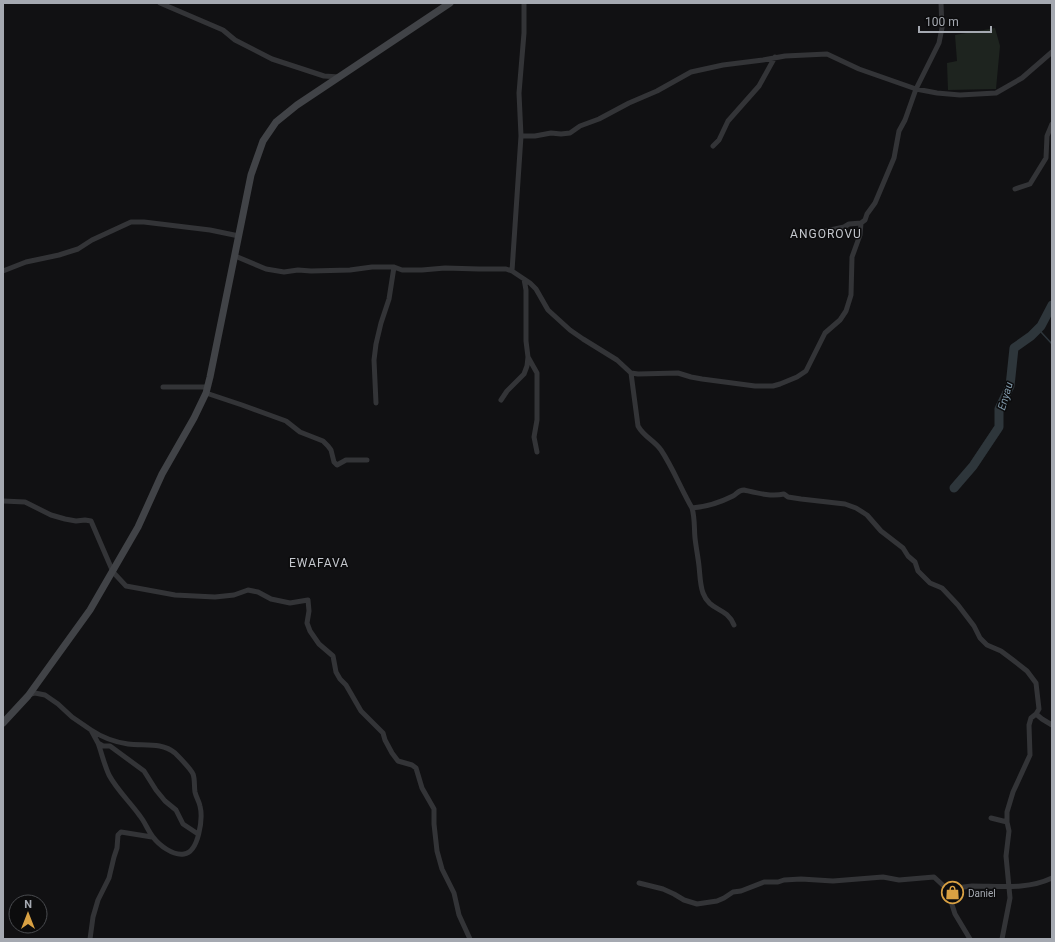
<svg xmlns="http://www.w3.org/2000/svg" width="1055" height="942" font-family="Roboto,sans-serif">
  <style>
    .green { fill: #1e241f }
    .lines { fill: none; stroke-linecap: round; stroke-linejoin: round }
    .stream { stroke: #2e363b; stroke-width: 1.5 }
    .river { stroke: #2e363b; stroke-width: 9 }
    .street { stroke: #333437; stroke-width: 5 }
    .secondary { stroke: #414347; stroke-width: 7 }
    .labels { text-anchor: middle; stroke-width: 3; stroke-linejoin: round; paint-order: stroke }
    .poi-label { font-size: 10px; fill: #a5a9b1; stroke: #0c0c0d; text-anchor: start }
    .water-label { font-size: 11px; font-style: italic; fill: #7f97a8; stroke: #0c0c0d }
    .quarter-label { font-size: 12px; letter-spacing: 1px; fill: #c5c8ce; stroke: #0c0c0d }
  </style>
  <rect width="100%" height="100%" fill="#111113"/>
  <path class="green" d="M995,28l5,18 -4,43 -48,1 -1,-27 10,-2 -2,-26z"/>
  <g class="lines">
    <path class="stream" d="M1041,326v6l11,12"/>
    <path class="river" d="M954,488l19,-22 26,-39v-18l11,-23 4,-38 17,-12 10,-10 11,-21"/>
    <path class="street" d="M160,3l63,27 12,10 37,19 52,17 15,1
      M521,136h14l16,-3 10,1 9,-1 10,-7 19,-7 30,-16 28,-12 34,-19 32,-7 40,-5 22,-4 42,-2 32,15 57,20 21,4 23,2 36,-2 26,-15 30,-26
      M713,146l6,-6 9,-19 31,-35 16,-29
      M1015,189l15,-5 16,-26 1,-22 5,-12
      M821,232l23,-5 5,-3 12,-1 4,-3 2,-6 8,-11 19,-45 5,-27 6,-11 11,-31 23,-46 3,-15 -1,-25
      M235,256l31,13 18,3 14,-2 13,1 39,-1 22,-3h22l8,3h20l23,-2 34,1h27l6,2 18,12 6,6 12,21 22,20 13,9 34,21 14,13 7,1 40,-1 13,4 11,2 53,7h18l7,-2 17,-7 9,-6 19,-38 15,-13 6,-9 5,-16 1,-38 8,-22 1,-12
      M3,271l23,-9 33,-7 19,-6 14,-9 39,-18h13l66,8 29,6
      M512,271l9,-135 -2,-43 5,-60v-30
      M528,357l9,16v47l-3,17 3,15
      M631,373l7,53c6,11 16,14 23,24 12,18 20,39 31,58 13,-1 29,-6 41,-12 4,-2 5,-6 11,-6 13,3 27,7 40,4l4,3 13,2 44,5 11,4 11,7 14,16 22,17 5,8 7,6 3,9 12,12 12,5 16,17 16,21 6,12 7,7 14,6 12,9 14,11 9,12 3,26 -3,5 -5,4 -2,7 1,30 -17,37 -6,20v10
      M163,387h44
      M206,393l36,12 44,16 14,11 23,9 5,5 3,4 3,12 3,3 9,-5h21
      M501,400l6,-9 17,-17 3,-8 1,-9 -2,-16v-51l-2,-11
      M376,403l-2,-43 2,-16 5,-21 8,-24 5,-32
      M3,501l22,1 26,13 14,4 11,2 9,-1 6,1 22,51 13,14 49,9 40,2 19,-2 14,-5 10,2 13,7 19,4 18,-3 1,11 -2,12 3,8 9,13 14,12 3,16 4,7 6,6 15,26 22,22 2,7 7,13 6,8 14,4 4,3 6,20 12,21v15l3,27 5,18 12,24 5,22 11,24
      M692,508c3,10 2,20 3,30 1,9 3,19 4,28 1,9 1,19 4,27 7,19 23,13 31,32
      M29,695l6,-2 10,2 13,9 14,13 19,13 7,13 5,3h7l34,25 12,19 9,11 11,9 7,14 15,10
      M1036,714l6,5 10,6
      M91,730c12,8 23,12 37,14 16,2 34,-2 47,9 4,4 15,15 18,21 2,5 1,12 2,18 1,5 4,9 5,14 3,12 -1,46 -16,48 -11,2 -25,-9 -31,-17 -5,-6 -8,-15 -13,-21 -10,-14 -23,-26 -31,-41 -5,-11 -7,-21 -11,-32
      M991,818l16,4 2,9 -3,25 4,42 -8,41
      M639,883l24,6 11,5 10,6 13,4 20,-3 7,-3 9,-6 8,-1 23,-9h14l6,-2 17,-1 32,2 50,-4 16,3 35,-3 13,12 8,25 15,25
      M947,889c8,-1 17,-2 25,-3 27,0 55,4 80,-8
      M90,939l3,-22 5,-17 11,-22 5,-21 3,-9 1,-13 3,-3 31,5"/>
    <path class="secondary" d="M3,723l25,-27 62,-86 48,-83 24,-53 32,-56 12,-25 4,-16 41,-202 12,-34 13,-19 21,-17 153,-102"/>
  </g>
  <defs>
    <symbol id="shop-ring" viewBox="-11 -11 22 22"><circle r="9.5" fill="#0c0c0d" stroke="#d9a143" stroke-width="1.5"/><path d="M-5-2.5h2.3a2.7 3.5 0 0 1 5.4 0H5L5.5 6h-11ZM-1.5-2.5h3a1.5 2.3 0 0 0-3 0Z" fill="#d9a143"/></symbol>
  </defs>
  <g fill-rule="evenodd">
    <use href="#shop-ring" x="940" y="880" width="25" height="25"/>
  </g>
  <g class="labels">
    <g class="poi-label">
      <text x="968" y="897">Daniel</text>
    </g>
    <g class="water-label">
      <text transform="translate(1005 396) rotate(-73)" y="4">Enyau</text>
    </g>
    <g class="quarter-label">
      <text x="826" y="238">ANGOROVU</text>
      <text x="319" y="567">EWAFAVA</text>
    </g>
  </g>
  <rect width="1055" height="942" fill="none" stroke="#a5a9b1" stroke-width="8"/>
  <g transform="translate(28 914)"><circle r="19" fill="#0c0c0d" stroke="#494b4f"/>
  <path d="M0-3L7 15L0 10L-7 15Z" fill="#d9a143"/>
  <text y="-6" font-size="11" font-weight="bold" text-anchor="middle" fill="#a5a9b1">N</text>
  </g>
  <path d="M919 26v6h72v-6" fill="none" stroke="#a5a9b1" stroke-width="2"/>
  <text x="925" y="26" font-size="12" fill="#a5a9b1" stroke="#0c0c0d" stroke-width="3" paint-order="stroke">100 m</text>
</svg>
